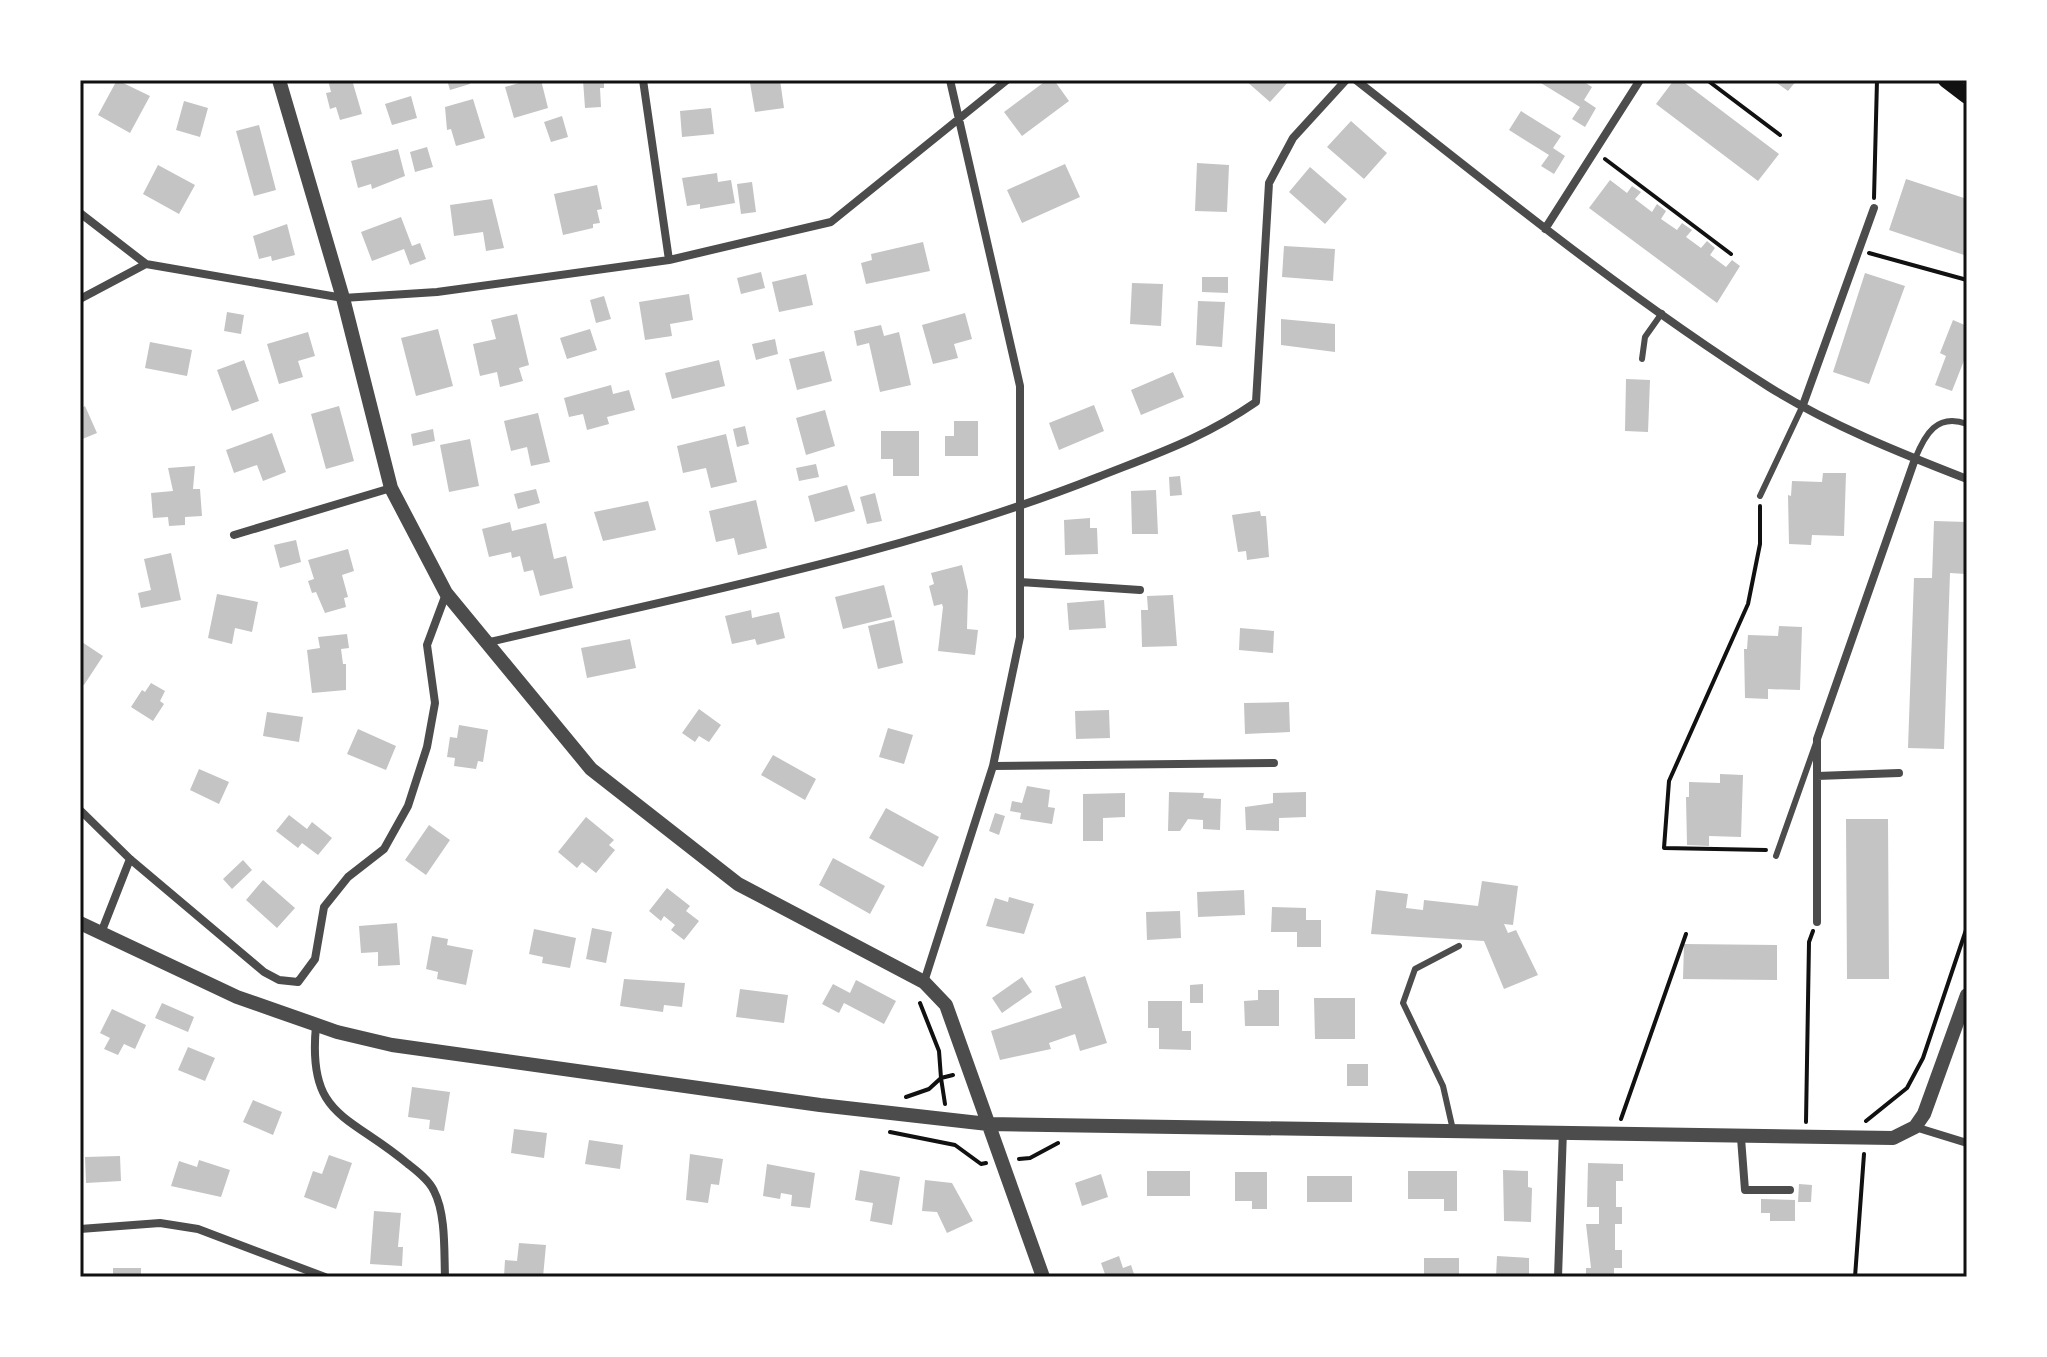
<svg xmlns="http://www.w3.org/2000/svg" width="2047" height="1357" font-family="Lato,sans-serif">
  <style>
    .building { fill: #c4c4c4 }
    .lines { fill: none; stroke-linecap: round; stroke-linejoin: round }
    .path { stroke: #111; stroke-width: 4 }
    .service { stroke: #4c4c4c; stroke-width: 6 }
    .minor { stroke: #4c4c4c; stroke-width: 8 }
    .tertiary { stroke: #4c4c4c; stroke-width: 14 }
    .secondary { stroke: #111; stroke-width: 16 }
    .neatline { fill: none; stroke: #111; stroke-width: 3 }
  </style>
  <rect width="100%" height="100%" fill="#fff"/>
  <path class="building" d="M117,80l33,16 -20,37 -32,-18z
    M328,80h24l10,34 -22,6 -4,-13 -6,2 -4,-16 5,-1z
    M447,80h22l1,4 -20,6z
    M529,80h12l7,28 -34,10 -9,-31z
    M583,80h21v8h-4l1,19 -16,1z
    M780,80l4,28 -29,4 -5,-29z
    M1047,80h7l15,21 -47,35 -18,-24z
    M1245,80h45l-20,22z
    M1536,80h45l11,7 -8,13 12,8 -11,19 -13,-8 8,-12z
    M1674,80h7l98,74 -21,27 -102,-77z
    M1773,80h24l-9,11z
    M411,96l6,22 -25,7 -7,-21z
    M473,99l12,39 -29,8 -5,-17 -4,1 -2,-23z
    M184,101l24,7 -8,29 -24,-7z
    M711,108l3,26 -32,3 -2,-26z
    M1521,111l40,25 -8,12 12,8 -11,18 -13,-8 8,-11 -40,-25z
    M562,116l6,21 -17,5 -7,-20z
    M1351,121l36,32 -23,26 -37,-32z
    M259,125l17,65 -22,6 -18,-65z
    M427,147l6,20 -18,5 -5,-20z
    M398,149l7,27 -33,13 -1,-5 -13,4 -7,-27z
    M1197,163l32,2 -2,47 -32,-1z
    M1065,164l15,33 -58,26 -15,-33z
    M158,165l37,20 -16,29 -36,-20z
    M1310,167l37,32 -22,25 -36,-32z
    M717,173l1,9 13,-2 4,23 -35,6v-5l-13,2 -5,-28z
    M1906,179l61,20v57l-78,-26z
    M1610,180l17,13 5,-7 9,6 -6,7 17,13 5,-8 9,7 -5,8 16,11 5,-7 10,7 -6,7 15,11 6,-7 8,7 -5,7 16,12 6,-7 8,6 -23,37 -128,-95z
    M752,182l4,30 -15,2 -4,-30z
    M597,185l5,24 -5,1 3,13 -7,1v4l-30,7 -9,-41z
    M492,199l12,49 -18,3 -3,-19 -29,4 -4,-31z
    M401,217l11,29 8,-3 6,16 -16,6 -6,-16 -32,12 -11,-29z
    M287,224l8,31 -23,6 -1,-5 -12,3 -6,-23z
    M923,242l7,29 -64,13 -5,-21 11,-3 -1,-6z
    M1284,246l51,3 -2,32 -51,-4z
    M761,272l4,16 -24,6 -4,-16z
    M1865,273l40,13 -36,98 -36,-12z
    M806,274l7,31 -34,7 -7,-30z
    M1202,277h26v16l-26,-1z
    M1132,283l31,1 -2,42 -31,-2z
    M689,294l4,26 -23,4 2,12 -27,4 -6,-38z
    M604,296l7,23 -15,4 -6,-23z
    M1198,301l27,1 -3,45 -26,-2z
    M227,312l17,3 -3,19 -17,-3z
    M965,313l7,26 -18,5 4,14 -25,6 -11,-39z
    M517,314l12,51 -10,3 4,13 -23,6 -3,-15 -17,4 -7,-32 23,-5 -5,-19z
    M1281,319l54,5v28l-54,-7z
    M1953,320l14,6v27l-15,38 -17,-6 11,-29 -6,-3z
    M881,325l3,11 15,-4 12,53 -31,7 -11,-49 -12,3 -3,-15z
    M438,329l15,57 -37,10 -15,-58z
    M590,329l7,21 -30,9 -7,-21z
    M308,332l7,24 -17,5 5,16 -24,7 -12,-40z
    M775,339l3,15 -22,6 -4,-16z
    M150,342l42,8 -5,26 -42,-8z
    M824,351l8,30 -35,9 -8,-31z
    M244,360l15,41 -27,10 -15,-41z
    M719,360l6,26 -53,13 -7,-26z
    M1173,372l11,25 -43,18 -10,-25z
    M1626,379l24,1 -2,52 -23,-1z
    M611,385l2,9 16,-4 6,20 -28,7 2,7 -22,6 -4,-16 -14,3 -5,-19z
    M1094,405l10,26 -45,19 -10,-27z
    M85,406l12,27 -17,7v-31z
    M339,406l15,55 -28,8 -15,-55z
    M825,410l10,36 -29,9 -10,-37z
    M538,413l12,49 -19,4 -4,-19 -16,4 -7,-30z
    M954,421h24v35h-33v-20h9z
    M745,426l4,18 -12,3 -4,-18z
    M433,429l2,12 -22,5 -2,-12z
    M881,431h38v45h-26v-17h-12z
    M272,433l14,39 -23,9 -6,-16 -23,8 -8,-23z
    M726,434l11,48 -26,6 -5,-20 -23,5 -6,-27z
    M470,439l9,47 -30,6 -9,-47z
    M816,464l3,13 -20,4 -3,-13z
    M195,466l-2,23h7l2,27 -17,1v8l-16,1 -1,-9 -15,1 -2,-25 22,-2 -5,-23z
    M1823,473h23l-2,63 -32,-1 -1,10 -22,-1 -1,-49 3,1 1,-15 30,1z
    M1180,476l2,19 -12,1 -1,-19z
    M847,485l8,26 -40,11 -7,-26z
    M536,489l4,14 -22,6 -4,-15z
    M1156,490l2,44h-26l-1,-43z
    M875,493l7,28 -15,3 -7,-27z
    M756,500l11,48 -29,7 -4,-17 -18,4 -7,-31z
    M648,501l8,29 -53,11 -9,-29z
    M1260,511l1,5h5l3,41 -22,3 -1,-9 -8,1 -6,-37z
    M1090,518v10h7l1,26 -33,1 -1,-35z
    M1934,521l33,1 -1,52 -16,-1 -6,176 -36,-1 6,-170h18z
    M510,522l2,9 34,-8 8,36 12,-3 7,32 -33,8 -7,-26 -9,2 -4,-16 -8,2 -1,-6 -22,5 -7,-28z
    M296,540l5,22 -21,6 -6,-23z
    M348,549l6,22 -12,4 6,22 -4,1 2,9 -21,6 -9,-21 -4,1 -4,-12 6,-2 -6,-19z
    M171,553l10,47 -40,8 -3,-15 13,-3 -7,-31z
    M962,565l6,26 -1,38 11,1 -3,25 -37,-4 5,-44 -1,-3 -8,2 -5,-20 5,-2 -3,-11z
    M884,585l8,32 -49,12 -8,-32z
    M217,594l41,8 -6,30 -17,-4 -3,16 -24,-6z
    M1173,595l4,51 -35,1 -1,-37h7l-1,-14z
    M1104,600l2,28 -37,2 -2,-27z
    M751,610l1,8 27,-6 6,26 -28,7 -2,-6 -23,5 -7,-28z
    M894,620l9,43 -25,6 -10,-43z
    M1779,626l23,1 -2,63 -32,-1v10l-23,-1 -1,-49h3l1,-14 30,1z
    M1240,628l34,3 -1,22 -34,-3z
    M347,634l2,14 -8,1 2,15h3v26l-34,3 -5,-43 13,-2 -2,-11z
    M630,639l6,29 -49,10 -6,-30z
    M82,642l21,14 -19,29 -4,-2z
    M151,683l14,8 -5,10 4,3 -11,17 -22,-14 11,-17 3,2z
    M1289,702l1,30 -45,2 -1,-31z
    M699,709l22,16 -12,17 -10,-6 -4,6 -13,-9z
    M1109,710l1,28 -34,1 -1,-28z
    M267,712l36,5 -4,25 -36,-6z
    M459,725l29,5 -5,32 -5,-1 -2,8 -22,-3 1,-8 -8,-1 3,-20 7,1z
    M888,728l25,7 -9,29 -25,-7z
    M358,729l38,17 -10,24 -39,-16z
    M773,755l43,24 -11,21 -44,-25z
    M199,769l30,13 -10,22 -29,-14z
    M1720,774l23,1 -2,62 -32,-1v10l-22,-1 -1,-48h3v-15l31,1z
    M1027,786l23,4 -2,17 7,1 -3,16 -32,-5 1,-6 -11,-2 2,-10 10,2z
    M1169,792l35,1 -1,5 18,1 -1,31 -17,-1v-9l-15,-1 -8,12h-12z
    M1306,792v25l-27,1v13l-33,-1 -1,-23 28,-4v-10z
    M1125,793v24l-22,1v23h-20v-47z
    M886,808l53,29 -16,30 -54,-29z
    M995,813l10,3 -6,19 -10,-4z
    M289,815l18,14 5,-7 20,16 -14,17 -16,-12 -4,5 -22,-17z
    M586,817l28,23 -5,5 6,5 -19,23 -14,-11 -5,6 -19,-16z
    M1846,819h42l1,160h-42z
    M429,825l21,15 -24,35 -21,-15z
    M833,858l52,28 -15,28 -51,-29z
    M243,860l9,10 -20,19 -9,-10z
    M263,880l32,28 -18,20 -31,-28z
    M1482,881l36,5 -5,39 -9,-1 4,9 8,-3 22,45 -34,14 -20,-48 -113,-7 5,-44 32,4 -2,14 17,2 1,-10 54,6z
    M667,888l23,18 -4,5 13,10 -15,19 -13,-10 4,-5 -11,-9 -3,5 -12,-10z
    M1244,890l1,25 -47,2 -1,-25z
    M1009,897l25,7 -10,30 -38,-8 9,-28 13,4z
    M1272,907l34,1v12h15v27h-24v-15h-26z
    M1180,911l1,27 -34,2 -1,-28z
    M397,923l3,42 -22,1v-14l-17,1 -2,-27z
    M592,928l20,4 -6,31 -20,-4z
    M534,929l42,9 -6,30 -28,-5 1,-6 -14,-3z
    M432,936l16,3 -1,6 26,5 -7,35 -29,-6 1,-7 -12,-3z
    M1684,944l93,1v35l-94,-1z
    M1085,976l22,67 -27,8 -5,-17 -26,9 2,6 -51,11 -9,-29 71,-23 -7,-22z
    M1022,977l10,15 -30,21 -10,-15z
    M624,979l61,4 -3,24 -18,-2 -1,7 -43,-6z
    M856,980l40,21 -12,23 -40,-21 -5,10 -17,-9 11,-20 17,9z
    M1203,984v19h-13v-18z
    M740,989l48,6 -4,28 -48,-6z
    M1258,990h21v36h-34l-1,-25 14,-1z
    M1314,998h41v41h-40z
    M1148,1001h34v30h9v19l-32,-1v-21h-11z
    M162,1003l32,14 -6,15 -33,-14z
    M112,1009l34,16 -11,24 -11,-5 -6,11 -14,-6 6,-11 -10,-5z
    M188,1047l27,11 -10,23 -27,-11z
    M1347,1064h21v22h-21z
    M412,1087l38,5 -6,39 -15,-2 1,-9 -22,-3z
    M253,1100l29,12 -9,23 -30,-13z
    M514,1129l33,4 -3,25 -33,-5z
    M589,1140l34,5 -3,24 -35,-5z
    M690,1154l33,5 -4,26 -8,-1 -3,19 -22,-3z
    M329,1155l23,8 -16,46 -32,-12 9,-26 9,3z
    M120,1156l1,25 -35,2 -1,-26z
    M199,1160l31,10 -9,27 -50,-11 8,-25 18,6z
    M1588,1163l35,1v17h-7v26h6v17h-7v26h7v18h-8v9h-28v-9h5l-5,-44h13v-17h-12z
    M767,1164l48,9 -5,35 -19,-2 1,-11 -11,-2 -1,6 -17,-3z
    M860,1170l40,7 -8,48 -22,-4 3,-18 -18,-3z
    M1503,1170l25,1v16l4,1 -1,34 -27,-1z
    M1147,1171h43v25h-43z
    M1408,1171h49v40h-13v-12h-36z
    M1235,1172h32v37h-15v-8h-17z
    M1101,1174l7,23 -26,9 -7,-23z
    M1307,1176h45v26h-45z
    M925,1180l27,3 21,38 -26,12 -10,-21 -15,-1z
    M1799,1184l13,1 -1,17h-13z
    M1761,1199l34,1v21h-25v-8h-9z
    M374,1211l27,2 -3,34h5l-1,19 -32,-2z
    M519,1243l27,2 -3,32h-39l1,-17 12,1z
    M1119,1256l4,12 8,-3 4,12h-29l-5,-14z
    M1497,1256l32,2v19h-33z
    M1424,1258h35v19h-35z
    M113,1268h28v9h-28z"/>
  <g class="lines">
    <path class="path" d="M1707,80l73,55
      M1605,159l126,95
      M1874,198l3,-118
      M1869,253l98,27
      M1760,506v38l-12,60 -79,177 -5,67 102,2
      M906,1097l23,-8 12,-11 -2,-27 -19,-48
      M945,1104l-4,-26 12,-3
      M1621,1119l65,-185
      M1866,1121l41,-33 16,-30 44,-131
      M1806,1122l3,-180 4,-11
      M890,1132l65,13 26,19 5,-1
      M1019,1159l11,-1 28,-15
      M1855,1277l9,-123"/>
    <path class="service" d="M1642,359l3,-22 17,-24
      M1915,459c10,-25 22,-46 52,-35
      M1760,496l43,-91
      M1776,856l40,-113
      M1453,1130l-10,-44 -40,-83 12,-34 44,-23"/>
    <path class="minor" d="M643,80l26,180
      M1356,80c135,106 268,215 413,307 61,38 131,66 198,92
      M80,213l66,51 197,34 94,-6 232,-32 162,-38 176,-142
      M1545,229l95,-149
      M80,299l66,-35
      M1803,405l71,-197
      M234,535l157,-47
      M1020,582l120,8
      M490,642c204,-49 413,-88 608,-165 58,-23 106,-39 158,-75l13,-219 24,-45 53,-58
      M993,766l281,-3
      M1817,776l82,-3
      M80,810l50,49 134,113 15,8 19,2 17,-23 9,-52 24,-30 36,-28 24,-43 19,-59 8,-44 -8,-58 19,-51
      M1817,922v-183l98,-280
      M101,933l29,-74
      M924,982l69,-216 27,-129v-251l-70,-306
      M316,1026c-9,92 33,88 92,138 9,7 21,16 26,27 12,23 10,60 11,86
      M1915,1127l52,16
      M1741,1138l4,52h45
      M80,1229l80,-6 38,6 127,48
      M1558,1277l5,-147"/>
    <path class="tertiary" d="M279,80l64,218 48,190 55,105 145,176 147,115 186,98 22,23 97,272
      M80,923l157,74 100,35 55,13 428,60 168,19 905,14 22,-11 9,-13 43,-119"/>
    <path class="secondary" d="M1946,80l21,16"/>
  </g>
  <rect width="2047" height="1357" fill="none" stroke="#ffffff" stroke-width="164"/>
  <rect x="82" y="82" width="1883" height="1193" class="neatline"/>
</svg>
